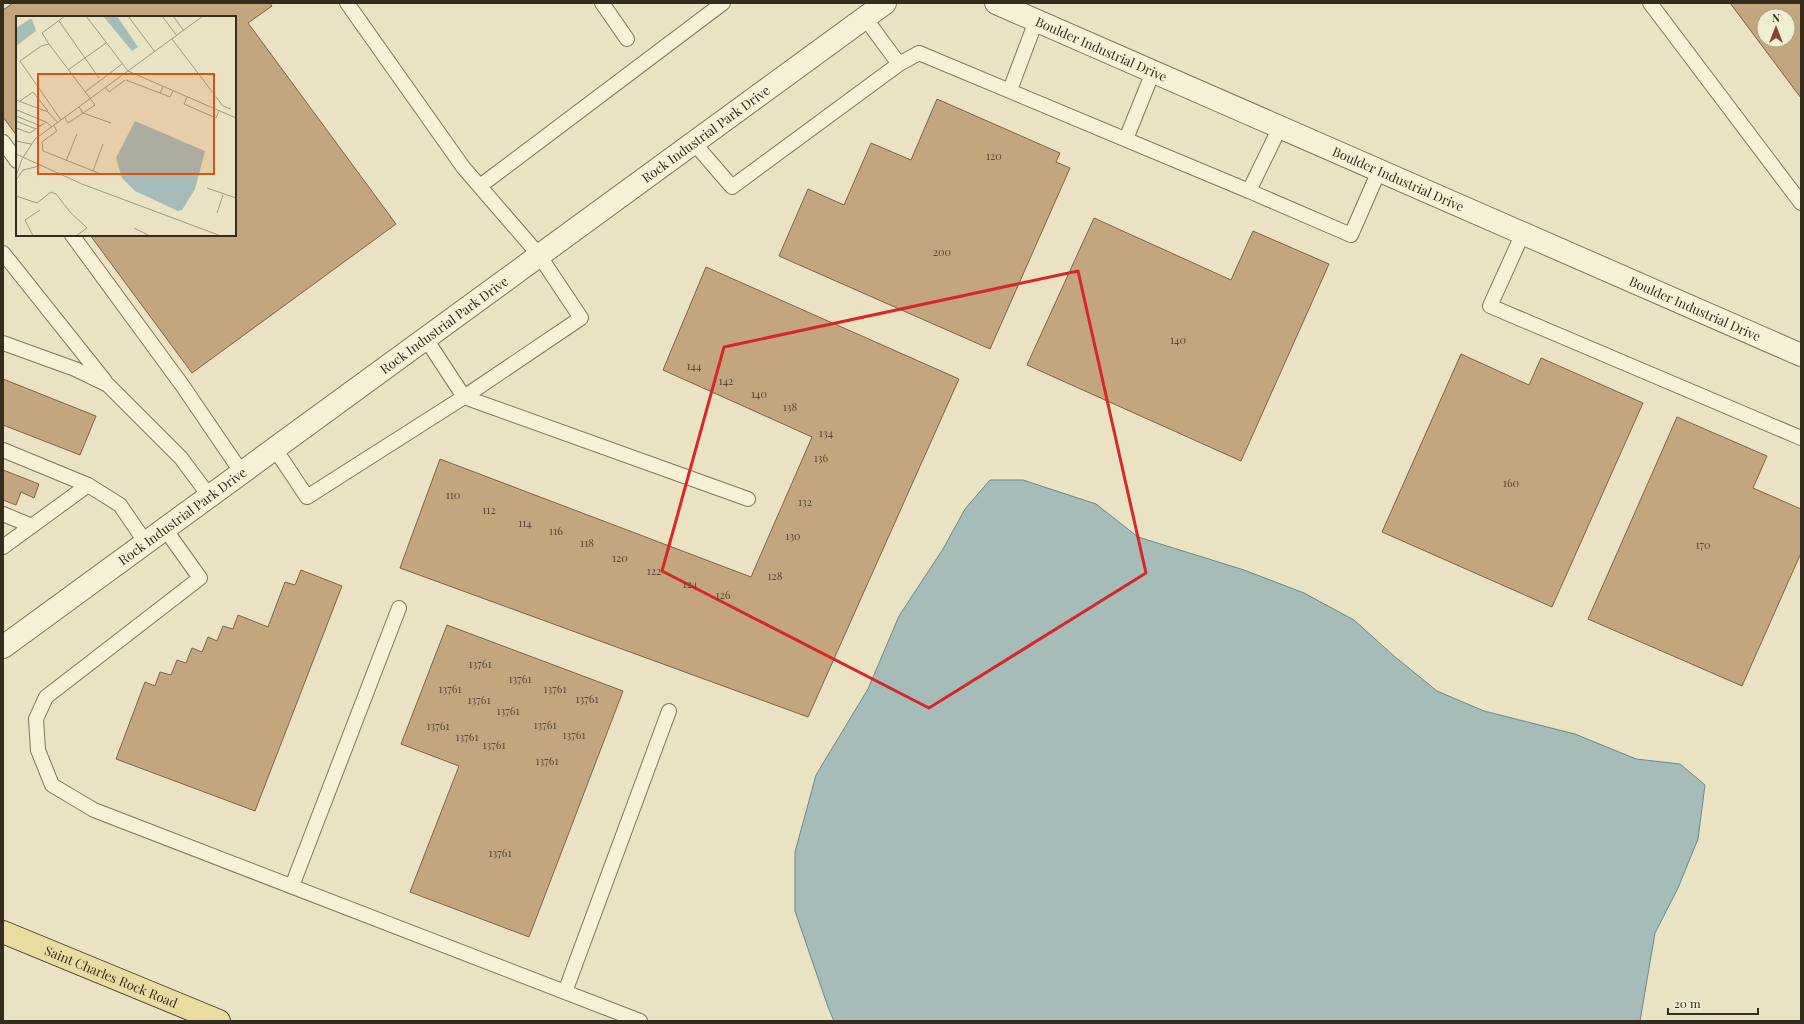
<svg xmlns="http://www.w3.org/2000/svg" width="1804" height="1024" font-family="'Playfair Display',serif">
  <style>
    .water { fill: #a5bcb9; stroke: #6d8987 }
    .building { fill: #c3a57e; stroke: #7e6445; fill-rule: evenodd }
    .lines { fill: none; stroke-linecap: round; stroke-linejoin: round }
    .lane-casing { stroke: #81765c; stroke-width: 16 }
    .street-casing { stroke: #81765c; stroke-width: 24 }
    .primary-casing { stroke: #504430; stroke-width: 24 }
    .lane { stroke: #f5f0d6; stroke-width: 14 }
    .street { stroke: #f5f0d6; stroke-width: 22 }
    .primary { stroke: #e8dd9f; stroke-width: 22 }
    .marked { fill: none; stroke: #d62828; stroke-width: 3; stroke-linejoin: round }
    .labels { text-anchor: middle; stroke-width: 3; stroke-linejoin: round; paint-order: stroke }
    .number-label { font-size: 11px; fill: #574a37 }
    .street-label { font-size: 13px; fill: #332c1f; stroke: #f1edd3 }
    .inset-road { fill: none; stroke: #a09a82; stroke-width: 1 }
    .view { fill: #d6540e; fill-opacity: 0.15; stroke: #d6540e; stroke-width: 2 }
    .inset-edge { fill: none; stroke: #332c1f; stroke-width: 2 }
  </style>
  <rect width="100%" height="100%" fill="#e9e3c4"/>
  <path class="water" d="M990,480h33l73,24 42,33 106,33 60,23 50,27 40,36 43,35 47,20 91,23 61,25 44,5 25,21 -7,54 -20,49 -23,45 -15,88h-806l-6,-14 -33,-96v-59l21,-77 52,-86 31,-73 44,-67 22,-40z"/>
  <path class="building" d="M13,3h257l2,3 -24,17 148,201 -204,149 -102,-138h145v-218h-218v119l-14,-19v-107z
    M1730,3h71v95zM1764,16h24v24h-24z
    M937,99l123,54 -4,9 14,6 -80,181 -211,-93 29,-67 36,16 27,-62 40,17z
    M1094,218l137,62 22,-49 76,33 -88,197 -214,-96z
    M706,267l253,112 -151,338 -408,-149 40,-109 311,118 61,-140 -149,-67z
    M1461,354l68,31 12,-27 102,45 -91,204 -170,-75z
    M3,379l93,37 -16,39 -77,-30z
    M1677,417l90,39 -14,32 48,21v44l-59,133 -154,-67z
    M3,470l36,14 -5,14 -13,-6 -5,13 -13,-5z
    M301,570l41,16 -87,225 -139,-52 29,-77 10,4 5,-14 11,3 6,-15 9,3 6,-15 10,4 6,-15 9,4 6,-15 10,3 5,-14 30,12 17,-45 10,3z
    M447,625l176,66 -94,246 -119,-45 49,-126 -58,-22z"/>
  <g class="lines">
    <defs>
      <path id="lane" d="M602,3l25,36
        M1650,3l151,200
        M899,64l20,-11 330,138 31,-64
        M1010,90l26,-69
        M1126,139l27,-67
        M3,142l14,19
        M694,143l38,44 167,-123 -34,-46
        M480,186l243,-183
        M1249,191l102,44 28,-64
        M1523,233l-33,73 311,132
        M72,235l110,150 60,88
        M3,253l102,128
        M426,339l38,58 284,102
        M3,343l72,26 33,16 73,73 29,39
        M275,449l32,48 157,-100 117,-79 -42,-63 -76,-88 -116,-164
        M3,450l85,35
        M3,514l29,12
        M165,529l35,49 -154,119 -10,22 2,31 14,35 42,25 546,211
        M3,547l85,-62 32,20 26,38
        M292,886l107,-278
        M565,992l104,-281"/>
      <g id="street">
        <path id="s1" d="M996,3l805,352"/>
        <path id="s2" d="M3,647l882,-644"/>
      </g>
      <g id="primary">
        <path id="s3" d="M3,932l216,89"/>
      </g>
    </defs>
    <use href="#lane" class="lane-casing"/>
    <use href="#street" class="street-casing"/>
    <use href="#primary" class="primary-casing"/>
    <use href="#lane" class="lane"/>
    <use href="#street" class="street"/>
    <use href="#primary" class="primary"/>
  </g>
  <path class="marked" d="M1078,271l68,302 -217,135 -267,-137 62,-224z"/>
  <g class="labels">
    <g class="number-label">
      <text x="994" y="160">120</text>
      <text x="942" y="256">200</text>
      <text x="1178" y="344">140</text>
      <text x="694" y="370">144</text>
      <text x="726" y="385">142</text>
      <text x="759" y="398">140</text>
      <text x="790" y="411">138</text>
      <text x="826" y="437">134</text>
      <text x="821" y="462">136</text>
      <text x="1511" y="487">160</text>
      <text x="453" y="499">110</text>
      <text x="805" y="506">132</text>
      <text x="489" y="514">112</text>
      <text x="525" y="527">114</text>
      <text x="556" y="535">116</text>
      <text x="793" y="540">130</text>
      <text x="587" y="547">118</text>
      <text x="1703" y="549">170</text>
      <text x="620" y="562">120</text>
      <text x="654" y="575">122</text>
      <text x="775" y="580">128</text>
      <text x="690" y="588">124</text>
      <text x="723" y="599">126</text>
      <text x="480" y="668">13761</text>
      <text x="520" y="683">13761</text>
      <text x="450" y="693">13761</text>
      <text x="555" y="693">13761</text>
      <text x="587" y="703">13761</text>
      <text x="479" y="704">13761</text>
      <text x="508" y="715">13761</text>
      <text x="545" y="729">13761</text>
      <text x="438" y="730">13761</text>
      <text x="574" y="739">13761</text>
      <text x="467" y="741">13761</text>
      <text x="494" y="749">13761</text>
      <text x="547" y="765">13761</text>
      <text x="500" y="857">13761</text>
    </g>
    <g class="street-label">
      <text dy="5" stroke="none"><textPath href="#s1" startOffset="115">Boulder Industrial Drive</textPath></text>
      <text dy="5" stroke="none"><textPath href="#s2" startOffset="870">Rock Industrial Park Drive</textPath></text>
      <text dy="5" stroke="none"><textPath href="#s1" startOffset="439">Boulder Industrial Drive</textPath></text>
      <text dy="5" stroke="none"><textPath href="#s1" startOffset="763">Boulder Industrial Drive</textPath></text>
      <text dy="5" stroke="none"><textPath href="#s2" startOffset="546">Rock Industrial Park Drive</textPath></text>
      <text dy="5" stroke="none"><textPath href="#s2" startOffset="222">Rock Industrial Park Drive</textPath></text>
      <text dy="5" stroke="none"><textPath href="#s3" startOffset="117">Saint Charles Rock Road</textPath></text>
    </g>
  </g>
  <g transform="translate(16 16)">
    <rect width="220" height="220" fill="#e9e3c4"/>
    <path d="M87,0h14l21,31 -6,4zM14,3h2l4,12 -20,15v-18zM119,105l70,30 -10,38 -13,21 -4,1 -43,-20 -13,-13 -6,-20z" fill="#a5bcb9"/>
    <path class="inset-road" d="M70,0l42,55 108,47M112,0l27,36M146,0l15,20M157,0l11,15M43,5l40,57M156,23l51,67 8,3M33,28l-7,-11 23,-17M52,54l38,-27M110,64l34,13 3,-6M90,72l3,4 16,-12M69,76l37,-28M144,77l10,4 3,-6M171,81l-3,7 32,14 3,-7M0,84l32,12 10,11M4,85l13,-9 15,19M63,91l4,6 28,10M0,96l1,-2 29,12M0,100l25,10M45,104l-41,-59 21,-15 8,-2 46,61 -27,18 -3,-5M0,105l20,8M38,110l3,5 -15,11 1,9 58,23M0,112l14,5 16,-11 6,5M0,125l15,3M0,138l66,30 139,52M50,145l11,-27M77,155l10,-27M0,160l6,-17 13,-20 168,-123M0,164l7,-10 16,-4M191,172l29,10M0,180l21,7 14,-11 5,2 14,18 17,16 -11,8M201,197l6,-18M118,212l16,8M17,220l-8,-16 15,-10"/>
    <path class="view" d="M22,58h176v100h-176z"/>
    <rect width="220" height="220" class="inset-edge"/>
  </g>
  <rect width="1804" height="1024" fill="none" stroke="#332c1f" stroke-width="8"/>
  <g transform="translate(1776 28)"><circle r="19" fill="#f1edd3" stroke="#a5a08b"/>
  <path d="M0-3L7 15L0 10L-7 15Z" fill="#8a4033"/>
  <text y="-6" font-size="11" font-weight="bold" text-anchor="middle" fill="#332c1f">N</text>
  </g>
  <path d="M1668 1008v6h90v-6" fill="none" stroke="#332c1f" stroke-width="2"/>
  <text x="1674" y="1008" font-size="12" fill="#332c1f" stroke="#f1edd3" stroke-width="3" paint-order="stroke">20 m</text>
</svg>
